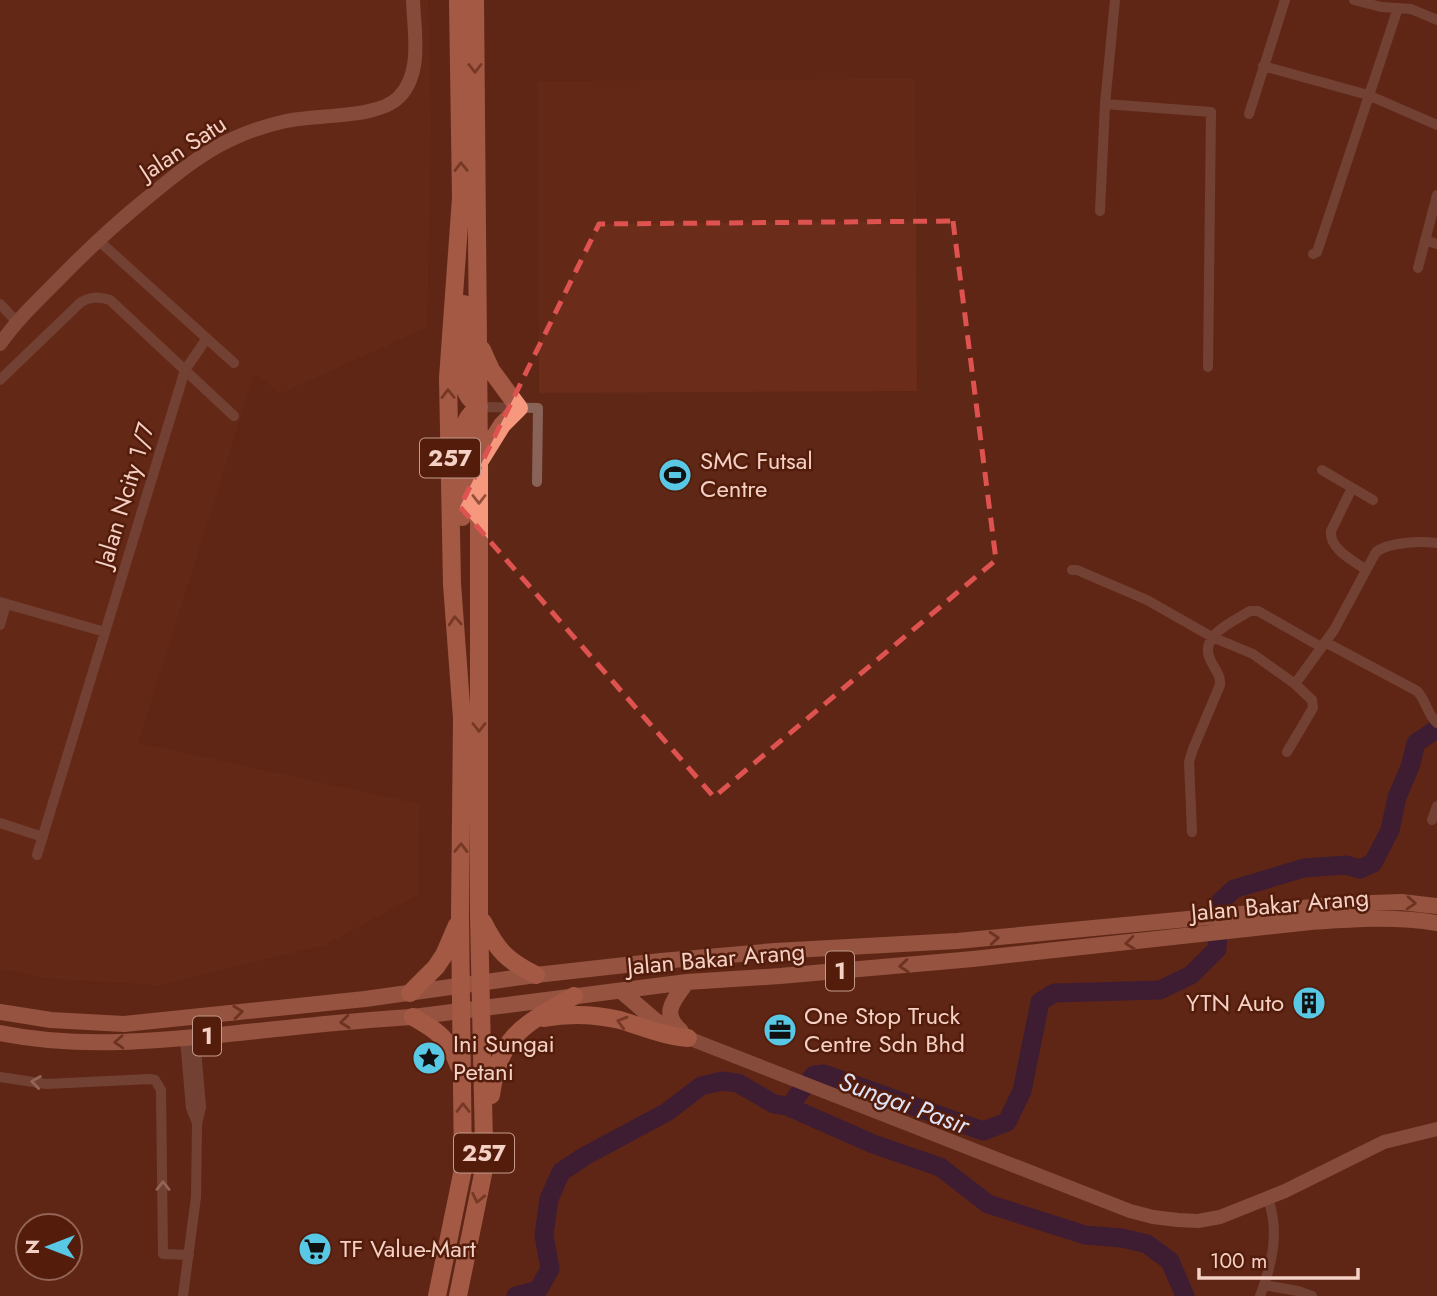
<svg xmlns="http://www.w3.org/2000/svg" width="1437" height="1296" font-family="Jost,sans-serif">
  <style>
    .built { fill: #6c2c1a }
    .lines { fill: none; stroke-linecap: round; stroke-linejoin: round }
    .river { stroke: #171056; stroke-width: 19 }
    .street { stroke: #8a6358; stroke-width: 10 }
    .secondary { stroke: #b57967; stroke-width: 14 }
    .primary { stroke: #d78a73; stroke-width: 16 }
    .highway { stroke: #f5987d; stroke-width: 18 }
    .oneway { stroke: #944e39 }
    .oneway2 { stroke: #81422f }
    .oneway3 { stroke: #d4afa4 }
    .marked { fill: none; stroke: #de524f; stroke-width: 5; stroke-dasharray: 14 9; stroke-linejoin: round }
    .labels { text-anchor: middle; stroke-width: 5; stroke-linejoin: round; paint-order: stroke }
    .shield { fill: #531c0b; stroke: #c49a8d; stroke-width: 2 }
    .shield-label { font-size: 23px; font-weight: bold; fill: #f4d0c5 }
    .street-label { font-size: 24px; fill: #f4d0c5; stroke: #531c0b }
    .poi-label { font-size: 24px; fill: #f4d0c5; stroke: #531c0b; text-anchor: start }
    .water-label { font-size: 26px; font-style: italic; fill: #dfe3f8; stroke: #531c0b }
  </style>
  <rect width="100%" height="100%" fill="#5f2716"/>
  <path class="built" d="M0,0h428l3,125 -4,202 -146,66 -27,-19 -116,369 281,61 -1,91 -94,50 -165,40 -114,-7 -45,-10z
    M915,79l2,312 -378,2 -1,-312z"/>
  <g class="lines">
    <path class="river" d="M787,1106l86,38 67,23 48,37 97,31 37,3 25,6 23,17 15,35
      M516,1296l22,-6 12,-21 -6,-34 5,-36 12,-27 24,-16 82,-44 34,-26 21,-5 16,2 36,21 13,2 7,-2 2,-7 18,-22 10,-1 159,57 24,-9 15,-31 18,-89 14,-9 106,-3 31,-15 26,-26 3,-47 14,-13 70,-21 42,-3 14,4 13,-6 17,-33 7,-33 13,-30 6,-24 19,-13 2,-3"/>
    <path class="street" d="M1354,0l27,7 30,2 26,11
      M1263,66l105,29 69,30
      M1105,104l106,8 -3,255
      M1249,114l36,-114
      M1100,211l5,-107 10,-104
      M98,240l136,123
      M1425,240l12,4
      M1313,254l4,-2 81,-244
      M1418,268l19,-73
      M0,304l16,17
      M0,380l81,-78c10,-6 18,-5 29,-2l124,116
      M479,407l59,1 -1,74
      M1322,470l51,30
      M1352,488l-21,43c-2,18 22,29 35,39
      M1072,570h5l70,30 65,37 41,17 42,30 17,16 1,8 -26,44
      M0,602l105,30
      M0,625l6,-21
      M1325,642l92,49c9,9 10,23 20,32
      M1295,684l39,-54 42,-78c13,-10 45,-11 61,-9
      M1432,820l5,-14
      M0,823l43,14
      M1192,832l-3,-70 4,-13 27,-64c1,-11 -6,-16 -10,-26 -11,-24 24,-38 40,-48h8l63,36
      M37,855l148,-485 22,-32
      M185,1039l6,69 6,15
      M0,1077l46,7 104,-5 5,1 6,10 2,164 26,1
      M1264,1285l34,6 14,5
      M183,1296l13,-99 1,-73 4,-17 -6,-69
      M1260,1296c12,-32 20,-64 8,-97"/>
    <path class="secondary" d="M0,344c17,-24 36,-42 57,-63 29,-30 58,-57 90,-83 25,-20 54,-45 83,-58 17,-8 38,-15 56,-19 30,-7 92,-2 113,-24 24,-24 15,-66 14,-97
      M688,1038l442,173 23,6 25,3 20,1 22,-4 65,-26 99,-49 53,-13"/>
    <path class="primary" d="M621,991l35,30 27,14
      M0,1012l51,8 73,4 241,-25 171,-24 125,-14 114,-10 182,-10 388,-37 56,-2 36,4
      M681,1031c-21,-18 -7,-31 6,-49
      M0,1033c79,16 159,8 238,0 59,-6 117,-13 175,-16l274,-35 93,-6 193,-17 338,-37c43,-3 84,-6 126,1"/>
    <path class="highway" d="M464,304v79c1,11 6,16 15,24
      M479,462l23,-37 17,-17 -28,-38 -9,-20
      M462,517c1,-23 -3,-79 5,-97 3,-6 7,-9 12,-13
      M483,922c14,28 24,39 53,53
      M410,993l26,-26 8,-12 13,-30
      M413,1017c25,14 36,22 46,49
      M544,1018c26,-5 50,-4 76,2 23,7 44,16 68,18
      M491,1095c8,-60 34,-71 83,-99
      M437,1296l26,-127 -3,-253 2,-198 -10,-134 -4,-206 13,-180 -3,-198
      M458,1296l26,-127v-25l-5,-228v-454l-4,-462"/>
  </g>
  <defs><path id="oneway-chevron" d="M-2-3.5L2.5 0L-2 3.5" fill="none" stroke-width="1.6" stroke-linecap="round" stroke-linejoin="round" transform="scale(1.75)"/></defs>
  <g class="oneway">
    <use href="#oneway-chevron" transform="translate(475 68) rotate(90)"/>
    <use href="#oneway-chevron" transform="translate(461 167) rotate(-91)"/>
    <use href="#oneway-chevron" transform="translate(448 394) rotate(-91)"/>
    <use href="#oneway-chevron" transform="translate(479 499) rotate(90)"/>
    <use href="#oneway-chevron" transform="translate(455 621) rotate(-94)"/>
    <use href="#oneway-chevron" transform="translate(479 727) rotate(90)"/>
    <use href="#oneway-chevron" transform="translate(461 848) rotate(-89)"/>
    <use href="#oneway-chevron" transform="translate(622 1022) rotate(-164)"/>
    <use href="#oneway-chevron" transform="translate(463 1108) rotate(-90)"/>
    <use href="#oneway-chevron" transform="translate(478 1198) rotate(102)"/>
  </g>
  <g class="oneway2">
    <use href="#oneway-chevron" transform="translate(1411 903) rotate(4)"/>
    <use href="#oneway-chevron" transform="translate(994 938) rotate(-5)"/>
    <use href="#oneway-chevron" transform="translate(1130 943) rotate(174)"/>
    <use href="#oneway-chevron" transform="translate(904 966) rotate(175)"/>
    <use href="#oneway-chevron" transform="translate(238 1012) rotate(-6)"/>
    <use href="#oneway-chevron" transform="translate(345 1022) rotate(174)"/>
    <use href="#oneway-chevron" transform="translate(119 1042) rotate(177)"/>
  </g>
  <g class="oneway3">
    <use href="#oneway-chevron" transform="translate(36 1082) rotate(-172)"/>
    <use href="#oneway-chevron" transform="translate(163 1186) rotate(-90)"/>
  </g>
  <path d="M0 0H1437V1296H0ZM953,221l43,339 -282,237 -254,-290 139,-283z" fill="#5f2716" fill-opacity=".55" fill-rule="evenodd"/>
  <path class="marked" d="M953,221l43,339 -282,237 -254,-290 139,-283z"/>
  <defs>
    <symbol id="stadium-disc" viewBox="-11 -11 22 22"><circle r="9.5" fill="#59c8e5" stroke="#531c0b"/><path d="M0-5a6.5 5 0 1 0 0 10a6.5 5 0 1 0 0-10ZM-3.5-1.8h7v3.6h-7Z" fill="#111"/></symbol>
    <symbol id="building-disc" viewBox="-11 -11 22 22"><circle r="9.5" fill="#59c8e5" stroke="#531c0b"/><path d="M-4-6H4V6H1V3H-1V6H-4ZM-2.5-4.3h1.7v1.8h-1.7ZM.8-4.3h1.7v1.8H.8ZM-2.5-1h1.7V.8h-1.7ZM.8-1h1.7V.8H.8Z" fill="#111"/></symbol>
    <symbol id="office-disc" viewBox="-11 -11 22 22"><circle r="9.5" fill="#59c8e5" stroke="#531c0b"/><path d="M-6-3h4V-5.5h4V-3h4V5H-6ZM-1-4.5V-3h2v-1.5ZM-6 0V1H6V0Z" fill="#111"/></symbol>
    <symbol id="sight-disc" viewBox="-11 -11 22 22"><circle r="9.5" fill="#59c8e5" stroke="#531c0b"/><path d="M0-6L1.8-2.2L6-1.7L2.9 1.2L3.7 5.4L0 3.3L-3.7 5.4L-2.9 1.2L-6-1.7L-1.8-2.2Z" fill="#111"/></symbol>
    <symbol id="supermarket-disc" viewBox="-11 -11 22 22"><circle r="9.5" fill="#59c8e5" stroke="#531c0b"/><path d="M-6-5.5h2.5l.6 2H6L4.5 2H-2.5L-4.4-4H-6ZM-1.5 3.2a1.3 1.3 0 1 0 .1 0ZM3 3.2a1.3 1.3 0 1 0 .1 0Z" fill="#111"/></symbol>
  </defs>
  <g fill-rule="evenodd">
    <use href="#stadium-disc" x="656" y="456" width="38" height="38"/>
    <use href="#building-disc" x="1290" y="984" width="38" height="38"/>
    <use href="#office-disc" x="761" y="1011" width="38" height="38"/>
    <use href="#sight-disc" x="410" y="1039" width="38" height="38"/>
    <use href="#supermarket-disc" x="296" y="1230" width="38" height="38"/>
  </g>
  <g class="labels">
    <g class="shield">
      <rect x="420" y="438.5" width="60" height="39" rx="5"/>
      <rect x="826" y="951.5" width="28" height="39" rx="5"/>
      <rect x="193" y="1016.5" width="28" height="39" rx="5"/>
      <rect x="454" y="1133.5" width="60" height="39" rx="5"/>
    </g>
    <g class="shield-label">
      <text x="450" y="466">257</text>
      <text x="840" y="979">1</text>
      <text x="207" y="1044">1</text>
      <text x="484" y="1161">257</text>
    </g>
    <g class="street-label">
      <text transform="translate(183 148) rotate(-33)" y="8">Jalan Satu</text>
      <text transform="translate(125 495) rotate(-73)" y="8">Jalan Ncity 1/7</text>
      <text transform="translate(1280 905) rotate(-5)" y="8">Jalan Bakar Arang</text>
      <text transform="translate(716 959) rotate(-5)" y="8">Jalan Bakar Arang</text>
    </g>
    <g class="poi-label">
      <text x="700" y="469">SMC Futsal<tspan x="700" dy="28">Centre</tspan></text>
      <text x="1284" y="1011" text-anchor="end">YTN Auto</text>
      <text x="804" y="1024">One Stop Truck<tspan x="804" dy="28">Centre Sdn Bhd</tspan></text>
      <text x="453" y="1052">Ini Sungai<tspan x="453" dy="28">Petani</tspan></text>
      <text x="340" y="1257">TF Value-Mart</text>
    </g>
    <g class="water-label">
      <text transform="translate(904 1103) rotate(20)" y="9">Sungai Pasir</text>
    </g>
  </g>
  <g transform="translate(49 1247) rotate(270)"><circle r="33" fill="#531c0b" stroke="#936455" stroke-width="2"/>
  <path d="M0-5L12 26L0 18L-12 26Z" fill="#59c8e5"/>
  <text y="-10" font-size="19" font-weight="bold" text-anchor="middle" fill="#f4d0c5">N</text>
  </g>
  <path d="M1199 1268v10h159v-10" fill="none" stroke="#f4d0c5" stroke-width="3.5"/>
  <text x="1210" y="1268" font-size="21" fill="#f4d0c5" stroke="#531c0b" stroke-width="5" paint-order="stroke">100 m</text>
</svg>
